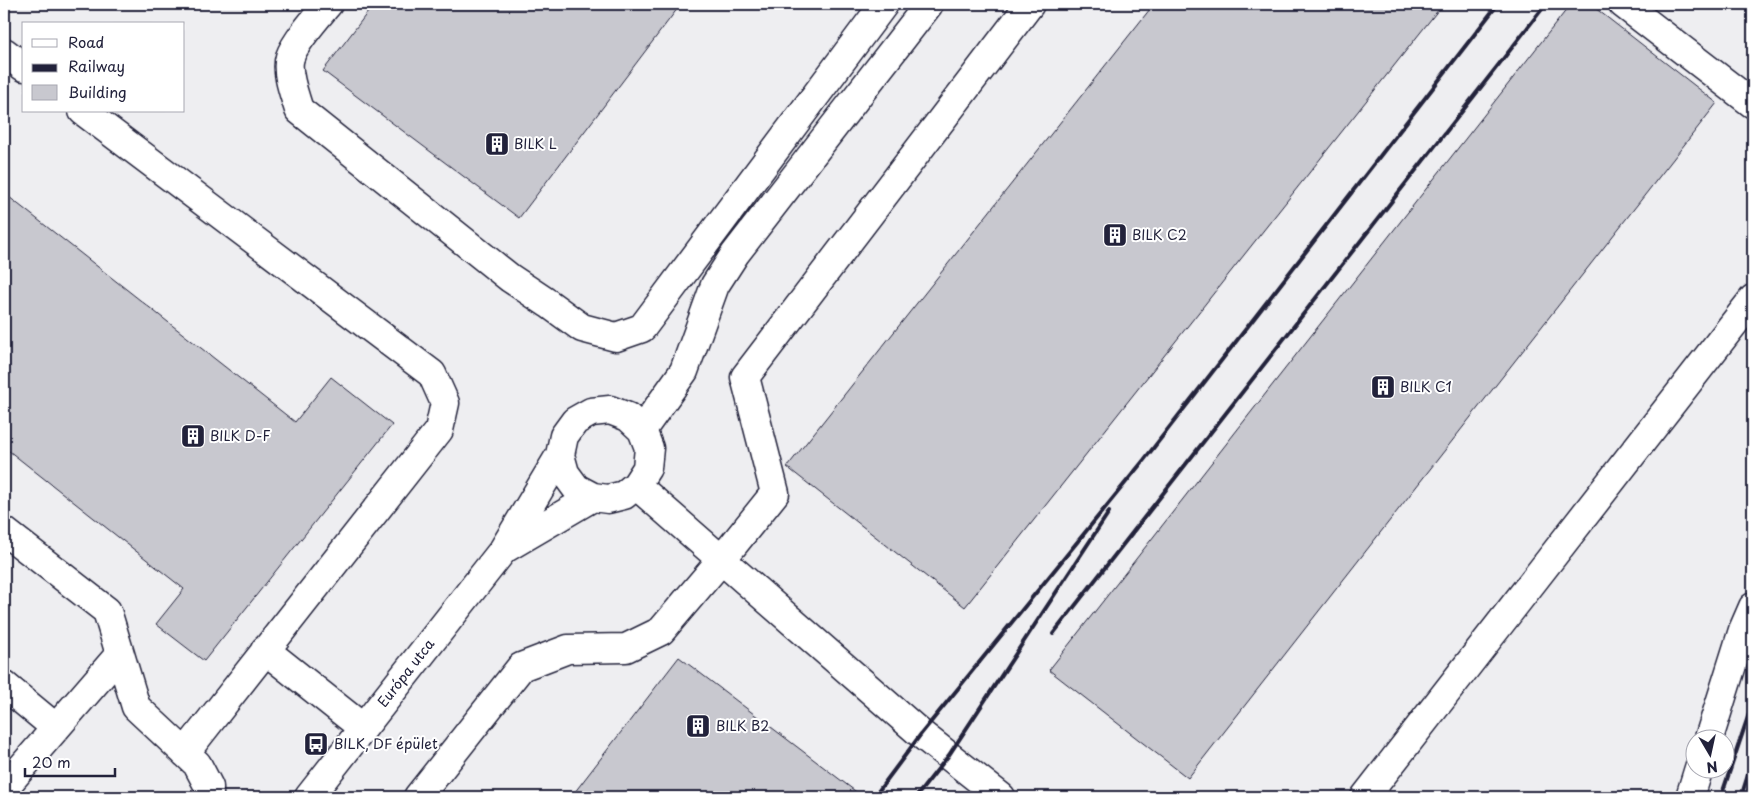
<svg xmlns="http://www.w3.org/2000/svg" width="1757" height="801" font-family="'Playpen Sans',sans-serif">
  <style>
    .built { fill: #eeeef1; fill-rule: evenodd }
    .building { fill: #c8c8cf; stroke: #22223b }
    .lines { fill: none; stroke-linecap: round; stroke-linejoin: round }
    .minor-casing { stroke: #22223b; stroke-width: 31 }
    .minor { stroke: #fff; stroke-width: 28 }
    .rail { stroke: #22223b; stroke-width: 4 }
    .labels { text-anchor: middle; stroke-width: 4; stroke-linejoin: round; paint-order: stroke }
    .poi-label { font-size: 14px; fill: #22223b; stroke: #fff; text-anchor: start }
    .street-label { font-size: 14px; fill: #22223b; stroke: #fff }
  </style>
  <rect width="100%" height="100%" fill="#fff"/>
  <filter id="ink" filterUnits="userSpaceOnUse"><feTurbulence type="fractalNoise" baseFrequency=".02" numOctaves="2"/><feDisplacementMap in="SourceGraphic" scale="10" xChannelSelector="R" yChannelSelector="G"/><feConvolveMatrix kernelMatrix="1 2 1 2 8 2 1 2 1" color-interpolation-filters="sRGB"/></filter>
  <g filter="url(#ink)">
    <path class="built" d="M4,4h1749v793h-1749zM24,24h160v87h-160zM1694,738h30v30h-30z"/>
    <path class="building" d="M374,4h307l-162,214 -196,-147z
      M1154,4h289l-478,603 -178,-140z
      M1571,4h19l127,99 -529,675 -139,-108z
      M4,193l291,229 36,-45 61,48 -188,236 -48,-37 28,-35 -180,-142z
      M679,657l180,137 -2,3h-286z"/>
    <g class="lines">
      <defs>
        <path id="minor" d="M328,4c-11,13 -33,38 -38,53 -5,15 5,39 9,53l211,168 39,26 33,24 34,9 26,-9 242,-324
          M1623,4l130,100
          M4,52l20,15
          M83,111l349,263 13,29 -6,27 -254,323
          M642,430l42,-59 31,-86 20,-31 194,-250
          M636,485l285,249 80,63
          M4,531l103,80 29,96 61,57 12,23v10
          M506,548l87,-51
          M265,650l98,78
          M4,685l52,43
          M1709,738l34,-108 10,-23
          M4,788l116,-134
          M309,797l194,-247 57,-95 4,-19 11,-15 16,-9 19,-2 18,7 14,13 7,18 -2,20 -11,17 -12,10 -16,4 -15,-2 -17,-9 -11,-15 -5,-18
          M418,797l103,-130 47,-18 58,-1 35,-17 61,-72 53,-66 -30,-116 285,-373
          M1365,797l388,-498
          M1690,797l9,-29"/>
      </defs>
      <use href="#minor" class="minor-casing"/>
      <use href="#minor" class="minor"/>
      <path class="rail" d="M1053,634l493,-630
        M874,797l47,-63 223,-274 354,-456
        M916,797l33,-42 160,-243
        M1721,797l32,-95
        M1741,797l12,-38"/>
    </g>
  </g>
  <defs>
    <symbol id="building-square" viewBox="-11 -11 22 22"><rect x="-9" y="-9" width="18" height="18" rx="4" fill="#22223b" stroke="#fff"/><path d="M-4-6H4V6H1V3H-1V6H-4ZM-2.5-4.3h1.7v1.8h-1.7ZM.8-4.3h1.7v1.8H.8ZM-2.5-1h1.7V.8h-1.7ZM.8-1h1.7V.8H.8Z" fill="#fff"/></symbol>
    <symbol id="bus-square" viewBox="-11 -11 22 22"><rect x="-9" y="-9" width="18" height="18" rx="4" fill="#22223b" stroke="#fff"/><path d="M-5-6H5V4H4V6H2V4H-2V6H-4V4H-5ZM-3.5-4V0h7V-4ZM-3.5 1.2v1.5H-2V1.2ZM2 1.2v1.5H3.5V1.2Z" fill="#fff"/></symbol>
  </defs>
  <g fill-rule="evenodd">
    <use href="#building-square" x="483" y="130" width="28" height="28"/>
    <use href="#building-square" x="1101" y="221" width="28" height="28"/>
    <use href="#building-square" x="1369" y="373" width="28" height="28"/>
    <use href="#building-square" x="179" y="422" width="28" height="28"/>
    <use href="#building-square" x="684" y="712" width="28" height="28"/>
    <use href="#bus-square" x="302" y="730" width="28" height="28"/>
  </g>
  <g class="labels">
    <g class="poi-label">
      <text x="514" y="149">BILK L</text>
      <text x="1132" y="240">BILK C2</text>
      <text x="1400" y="392">BILK C1</text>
      <text x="210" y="441">BILK D-F</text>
      <text x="716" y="731">BILK B2</text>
      <text x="334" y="749">BILK, DF épület</text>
    </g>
    <g class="street-label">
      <text transform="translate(406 673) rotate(-52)" y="5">Európa utca</text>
    </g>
  </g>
  <rect width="1757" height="801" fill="none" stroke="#fff" stroke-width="20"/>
  <rect x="10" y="10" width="1737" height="781" fill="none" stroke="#22223b" stroke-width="2" filter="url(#ink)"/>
  <rect x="22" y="22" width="162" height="90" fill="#ffffff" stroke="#a7a7b1"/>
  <rect x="32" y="39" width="25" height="8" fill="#ffffff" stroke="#a7a7b1"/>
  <text x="68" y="48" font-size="15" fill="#22223b">Road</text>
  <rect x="32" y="64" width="25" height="8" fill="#22223b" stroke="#a7a7b1"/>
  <text x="68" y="72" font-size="15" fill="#22223b">Railway</text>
  <rect x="32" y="85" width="25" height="15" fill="#c8c8cf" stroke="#a7a7b1"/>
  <text x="68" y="98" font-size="15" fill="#22223b">Building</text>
  <g transform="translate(1710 754) rotate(171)"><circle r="24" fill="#ffffff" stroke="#a7a7b1"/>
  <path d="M0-4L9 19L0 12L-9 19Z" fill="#22223b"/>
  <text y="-8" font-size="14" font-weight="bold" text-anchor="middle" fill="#22223b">N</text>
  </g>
  <path d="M25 768v8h90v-8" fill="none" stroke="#22223b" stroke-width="2.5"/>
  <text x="32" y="768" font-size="15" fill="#22223b" stroke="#ffffff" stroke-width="4" paint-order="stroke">20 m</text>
</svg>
